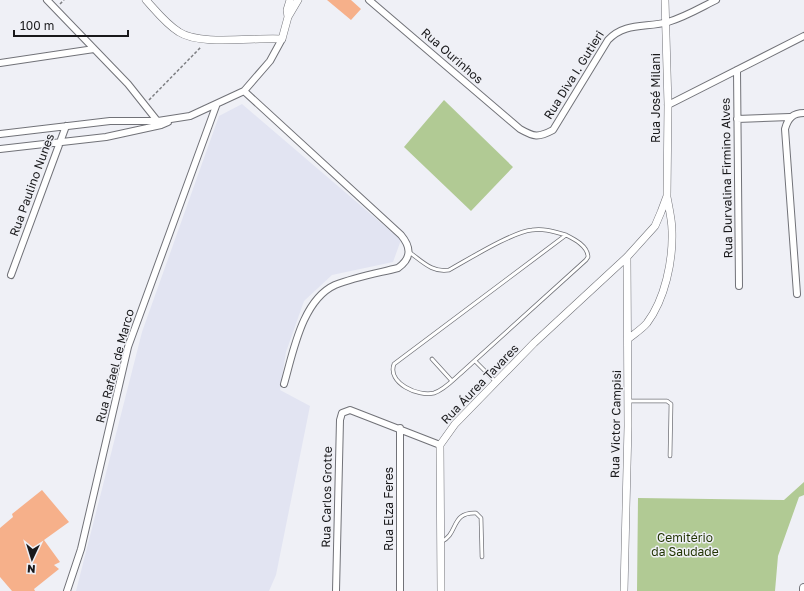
<svg xmlns="http://www.w3.org/2000/svg" width="804" height="591" font-family="'Golos Text',sans-serif">
  <style>
    .built { fill: #e2e4f2 }
    .green { fill: #b1ca94 }
    .building { fill: #f6b08a }
    .lines { fill: none; stroke-linecap: round; stroke-linejoin: round }
    .service-casing { stroke: #717278; stroke-width: 4.5 }
    .minor-casing { stroke: #717278; stroke-width: 8 }
    .tertiary-casing { stroke: #717278; stroke-width: 8 }
    .secondary-casing { stroke: #717278; stroke-width: 10 }
    .path { stroke: #7e7f83; stroke-width: 1.5; stroke-dasharray: 3 2; stroke-linecap: butt }
    .service { stroke: #fff; stroke-width: 3 }
    .minor { stroke: #fff; stroke-width: 6 }
    .tertiary { stroke: #fff; stroke-width: 7 }
    .secondary { stroke: #fff; stroke-width: 8 }
    .labels { text-anchor: middle; stroke-width: 3; stroke-linejoin: round; paint-order: stroke }
    .street-label { font-size: 12px; fill: #19191b; stroke: #eff0f6 }
    .park-label { font-size: 12px; fill: #1f3200; stroke: #eff0f6 }
  </style>
  <rect width="100%" height="100%" fill="#eff0f6"/>
  <path class="built" d="M242,104l159,136 -8,22 -61,13 -28,26 -18,51 -6,38 30,16 -34,169 -7,16h-193l66,-259 77,-216z"/>
  <path class="green" d="M444,100l69,67 -42,44 -67,-64z
    M804,482v13l-5,2 -21,59 -3,35h-138l1,-93 146,2z"/>
  <path class="building" d="M327,0h24l10,9 -10,11z
    M42,490l27,32 -25,18 16,22 -6,3 5,4 -25,20 1,2h-23l-12,-14v-49l13,-11 -1,-3z"/>
  <g class="lines">
    <defs>
      <path id="service" d="M409,252c13,9 23,21 40,18 20,-11 63,-38 83,-40 12,-2 23,2 34,5l-172,129c-7,19 24,33 40,29 10,-3 19,-13 27,-20l125,-113 2,-3c0,-11 -14,-18 -22,-22
        M432,359l20,22
        M475,361l21,21
        M628,401h39l4,3 -1,52
        M441,542c18,-8 9,-30 35,-29l5,5 1,39"/>
      <path id="minor" d="M47,0l81,84 31,39
        M369,0l151,129c14,8 18,9 33,1l55,-90c17,-18 38,-12 60,-18 17,-5 32,-14 48,-22
        M0,63l94,-14
        M737,70l2,216
        M244,91l157,144c10,12 11,23 -3,33 -20,5 -43,9 -63,17 -33,15 -42,68 -51,99
        M668,105l136,-69
        M737,119l53,-2
        M0,134l110,-13h48l32,-5 54,-25 26,-30 12,-22
        M0,149l106,-12 55,-12 7,-3
        M11,275l55,-149
        M797,294l-12,-165c3,-11 8,-16 19,-16
        M67,591l14,-42 47,-202 88,-241
        M336,591l4,-171 2,-7 8,-3 90,35
        M400,591v-163"/>
      <path id="tertiary" d="M146,0c10,11 20,24 33,32 21,14 76,5 103,7l6,-22 10,-17
        M288,17l-1,-7 3,-10
        M628,339c6,-5 14,-10 19,-16 18,-24 26,-62 25,-92 0,-11 -3,-23 -5,-34
        M441,591l-1,-146 15,-21 79,-81 93,-86 28,-31 6,-14 6,-16 1,-91 -3,-105
        M624,591l4,-165 -1,-169"/>
      <path id="secondary" d="M804,591v-3"/>
    </defs>
    <use href="#service" class="service-casing"/>
    <use href="#minor" class="minor-casing"/>
    <use href="#tertiary" class="tertiary-casing"/>
    <use href="#secondary" class="secondary-casing"/>
    <path class="path" d="M60,4l4,-4
      M149,100l52,-53"/>
    <use href="#service" class="service"/>
    <use href="#minor" class="minor"/>
    <use href="#tertiary" class="tertiary"/>
    <use href="#secondary" class="secondary"/>
  </g>
  <g class="labels">
    <g class="street-label">
      <text transform="translate(452 56) rotate(41)" y="4">Rua Ourinhos</text>
      <text transform="translate(574 75) rotate(-58)" y="4">Rua Diva I. Gutieri</text>
      <text transform="translate(656 98) rotate(-90)" y="4">Rua José Milani</text>
      <text transform="translate(727 178) rotate(-91)" y="4">Rua Durvalina Firmino Alves</text>
      <text transform="translate(32 185) rotate(-70)" y="4">Rua Paulino Nunes</text>
      <text transform="translate(115 366) rotate(-75)" y="4">Rua Rafael de Marco</text>
      <text transform="translate(480 384) rotate(-46)" y="4">Rua Áurea Tavares</text>
      <text transform="translate(616 424) rotate(-89)" y="4">Rua Victor Campisi</text>
      <text transform="translate(327 497) rotate(-89)" y="4">Rua Carlos Grotte</text>
      <text transform="translate(389 509) rotate(-90)" y="4">Rua Elza Feres</text>
    </g>
    <g class="park-label">
      <text x="685" y="542">Cemitério<tspan x="685" dy="14">da Saudade</tspan></text>
    </g>
  </g>
  <g transform="translate(32 559) rotate(184)" stroke="#eff0f6" stroke-width="3" paint-order="stroke">
  <path d="M0-3L7 15L0 10L-7 15Z" fill="#19191b"/>
  <text y="-6" font-size="11" font-weight="bold" text-anchor="middle" fill="#19191b">N</text>
  </g>
  <path d="M14 30v6h114v-6" fill="none" stroke="#19191b" stroke-width="2"/>
  <text x="20" y="30" font-size="12" fill="#19191b" stroke="#eff0f6" stroke-width="3" paint-order="stroke">100 m</text>
</svg>
